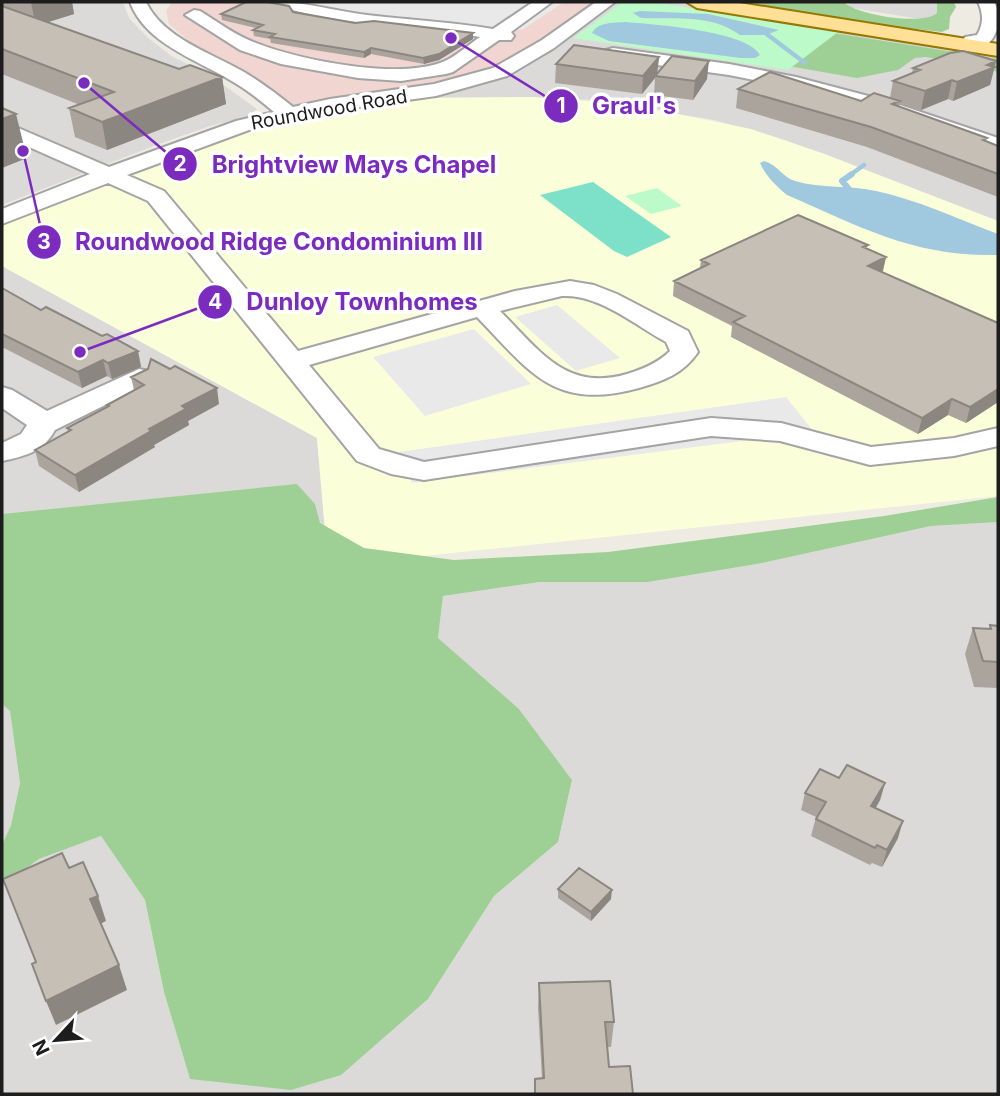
<svg xmlns="http://www.w3.org/2000/svg" width="1000" height="1096" font-family="Inter,sans-serif">
  <style>
    .residential { fill: #dbdad9 }
    .commercial { fill: #f0d5d0 }
    .education { fill: #faffda }
    .forest { fill: #9ed095 }
    .park { fill: #bcfbc9 }
    .pitch { fill: #7ce1c8 }
    .parking { fill: #e9e9e9 }
    .water { fill: #a0c8de }
    .lines { fill: none; stroke-linecap: round; stroke-linejoin: round }
    .stream-far1 { stroke: #a0c8de; stroke-width: 4.5 }
    .stream { stroke: #a0c8de; stroke-width: 6 }
    .minor-casing { stroke: #a4a4a4; stroke-width: 4 }
    .major-casing { stroke: #957800; stroke-width: 4 }
    .minor { fill: #fff; fill-rule: evenodd }
    .major { fill: #ffe096; fill-rule: evenodd }
    .wall { fill: #aaa49c }
    .shaded-wall { fill: #8b867f }
    .building { fill: #c6bfb5; stroke: #8b867f; stroke-width: 2 }
    .labels { text-anchor: middle; stroke-width: 7; stroke-linejoin: round; paint-order: stroke }
    .far-street-label { font-size: 19px; fill: #1d1d1d; stroke: #fff }
    .leader { fill: none; stroke: #7b2cbf; stroke-width: 2.5 }
    .callout-dot { fill: #7b2cbf; stroke: #fff; stroke-width: 2.5 }
    .mark-label { font-size: 21px; text-anchor: middle; font-weight: bold; fill: #fff }
    .callout-label { font-size: 24px; text-anchor: middle; font-weight: bold; fill: #7b2cbf; stroke: #fff; stroke-width: 7; stroke-linejoin: round; paint-order: stroke }
  </style>
  <rect width="100%" height="100%" fill="#eeece2"/>
  <path class="residential" d="M2,2h121l6,16 19,20 25,19 35,17 49,35 -8,7 -39,10 -51,18 -157,61z
    M617,2h56l325,52v167l-216,-82 -68,-19 -120,-20 -63,-3 -119,1 55,-11 39,-13 35,-18z
    M851,2h98l-16,19 -87,-14z
    M2,266l315,172 11,128 -326,34z
    M998,522v572h-996v-208l37,-27 62,-23 44,64 19,92 26,87 238,-80 66,-103 64,-54 14,-62 -53,-71 -81,-71 5,-42 97,-14h108l109,-18 174,-38z
    M2,704l8,7 10,72 -9,42 -9,20z"/>
  <path class="commercial" d="M172,2h424l-72,50 -31,17 -36,12 -159,25 -9,-2 -98,-61 -22,-19 -3,-13z"/>
  <path class="education" d="M531,97l97,7 123,25 71,24 176,68v275l-670,70 -11,-128 -315,-172v-42l213,-85 90,-25 107,-16z"/>
  <path class="forest" d="M744,2h100c12,13 79,24 93,11v-10l17,-1 2,5 -6,10 -1,12 -7,3 -53,-6z
    M669,7l329,52v13l-37,-10 -36,-5 -10,1 -17,12 -41,8 -86,-15z
    M297,484l18,20 5,19 44,25 90,12 154,-8 276,-36 114,-19v25l-67,4 -174,38 -109,18h-108l-97,14 -5,42 81,71 53,71 -14,62 -64,54 -66,103 -87,76 -50,15 -101,-11 -26,-87 -19,-92 -44,-64 -62,23 -37,27v-41l9,-20 9,-42 -10,-72 -8,-7v-190z"/>
  <path class="park" d="M623,2h30l185,30 -50,38 -215,-32z
    M657,188l25,18 -31,8 -26,-18z"/>
  <path class="pitch" d="M593,182l78,55 -44,20 -13,-6 -74,-56z"/>
  <path class="parking" d="M299,2h265l-42,28 -31,-1 -55,-9 -58,-3z
    M557,305l63,53 -44,13 -61,-54z
    M474,329l57,55 -106,32 -52,-59z
    M786,397l28,35 -402,51 -13,-31z"/>
  <path class="water" d="M640,11l68,3 71,16 -13,5h-26c-28,-21 -64,-16 -99,-17l-8,-5z
    M625,22c27,2 123,9 135,33l-5,3h-14l-132,-17 -17,-8c6,-11 21,-10 33,-11z
    M764,161c14,4 18,16 31,20 26,8 55,4 81,10 42,9 82,28 122,43v21c-84,2 -137,-28 -211,-60 -12,-10 -21,-19 -27,-32z"/>
  <g class="lines">
    <path class="stream-far1" d="M760,29l45,34
      M850,175l14,-10"/>
    <path class="stream" d="M852,174l-10,7 11,13"/>
    <defs>
      <path id="minor" d="M130,2h16c17,36 65,51 98,70 17,10 34,23 49,35l37,-8 104,-15 59,-16 49,-28 54,-38h19l-61,46 -47,28 -71,20 -106,15 -81,19 -122,45 37,16 134,160 217,-60 55,-10 24,4 23,9 71,37 10,21c-15,22 -35,29 -59,36 -85,23 -108,-15 -162,-71l-168,48 70,84 45,13 287,-44 70,5 90,24 83,-9 44,-10v18l-44,10 -84,9 -90,-24 -69,-5 -287,44 -33,-6 -34,-13 -209,-260 -40,-18 -106,41v-15l88,-35 -88,-39v-14l107,46 127,-46 38,-9c-14,-12 -28,-23 -44,-32 -35,-21 -85,-37 -100,-78zM562,296c37,-2 73,29 104,46l4,9c-12,12 -27,18 -43,23 -61,18 -88,-24 -127,-63z
        M275,2c31,0 61,9 92,13 42,5 84,7 126,14l40,-27h19l-41,30 3,4 -3,4h-12l-46,32 -7,2 -45,7 -43,-3 -77,-14 -41,-14 -55,-35 9,-5 6,1c18,11 36,25 56,32 44,17 138,36 184,20 13,-4 28,-18 40,-26 -68,-12 -136,-11 -203,-31z
        M978,2h16l4,8v18l-5,10 -4,5 -12,2 -3,4h-12l-3,-4 6,-8 12,-2c7,-12 6,-22 1,-33z
        M613,48l116,16 67,13 95,25 107,36v13l-121,-40 -83,-23 -65,-13 -123,-17 -2,-4 2,-4z
        M139,369l10,2 4,6 -4,6 -94,47c-12,22 -30,26 -53,31v-18l19,-9 6,-9 -25,-17v-21l10,3 35,21z"/>
      <path id="major" d="M687,2h46l265,42v12l-301,-48z"/>
    </defs>
    <use href="#minor" class="minor-casing"/>
    <use href="#major" class="major-casing"/>
    <use href="#minor" class="minor"/>
    <use href="#major" class="major"/>
  </g>
  <path class="wall" d="M2,2h70l2,12 -27,8 132,47 43,8 4,27 -119,46 -32,-13 -6,-29 11,-3 -78,-31v-68h1z
    M293,12l62,11 118,10v6l-34,21 -15,4 -53,-10 -7,4 -93,-15 -1,-4 -16,-3 -1,-6 3,-2 -34,-8 -1,-6z
    M659,57l-2,16 50,6 -14,21 -39,-5 1,-17 -13,16 -87,-11 1,-19z
    M996,61l-6,24 -37,16 -5,-2 -27,11 -21,-6 -1,3 99,39v51l-131,-50 -131,-39 2,-19 123,12 29,-3 3,-17 19,-8 1,-5z
    M868,245l-1,3 19,9 -4,15 116,51v79l-32,21 -18,-8 -30,19 -187,-97 1,-11 -59,-30 1,-15 26,-13 1,-8z
    M2,288l39,22 97,41 3,16 -29,12 -5,-3 -25,12 -80,-41z
    M131,377l88,27 -31,17 1,4 -35,20 1,2 -76,45 -40,-26 -4,-16 33,-18 -1,-4 41,-21 -1,-2 27,-15z
    M990,625l8,1v62l-24,-1 -9,-33 8,-26 16,1z
    M839,778l46,5 -5,17 -5,8 23,30 -16,29 -10,-4 -2,2 -59,-29 5,-19 -15,-7 4,-17z
    M558,889l53,10 -20,22 -33,-23z
    M539,983l75,39 -3,25h-4l2,20 24,27h-99l1,-15 7,-1 -4,-70z"/>
  <path class="shaded-wall" d="M36,2h36l2,12 -38,12 -5,-23z
    M473,33v6l-34,21 -15,4 -1,-6z
    M371,48v6l-7,4v-6z
    M659,57l-2,18 -2,1v2l-13,16 1,-18z
    M709,61l-2,18 -14,21 2,-19z
    M996,61l-6,24 -37,16 4,-19 30,-17z
    M222,77l4,27 -119,46 -5,-28z
    M952,80l-4,19 -27,11 4,-19z
    M16,114l11,44 -25,10v-49z
    M886,257l-3,14 -18,10 3,-15z
    M138,351l3,16 -29,12 -4,-16z
    M103,360l4,16 -25,12 -4,-16z
    M217,388l2,16 -31,17 1,4 -35,20 1,2 -76,45 -4,-17 74,-46 33,-23z
    M998,389v13l-32,21 4,-16z
    M952,399l-4,16 -30,19 4,-16z
    M885,783l-5,17 -13,24 4,-18z
    M903,821l-5,17 -16,29 5,-17z
    M612,890l-1,9 -20,22v-9z
    M98,896l8,25 -8,4 -8,-26z
    M119,965l8,25 -71,35 -10,-24z"/>
  <path class="building" d="M246,2h21l22,4 4,6 62,11 19,-2 99,12 -34,21 -16,4 -52,-10 -7,4 -94,-15 5,-3 -22,-4 10,-5 -42,-11z
    M2,6l177,63 11,-4 32,12 -120,45 -33,-14 45,-16 -112,-43z
    M574,45l85,12 -16,19 -87,-12z
    M963,51l33,10 -9,4 8,2 -38,15 -5,-2 -27,11 -32,-10 27,-11 -7,-2 37,-15z
    M672,56l37,5 -14,20 -40,-5z
    M770,72l91,29 13,-8 26,8 -8,3 95,34 -4,2 15,6v28l-127,-47 -133,-38z
    M2,108l14,6 -14,5z
    M798,215l70,30 -5,2 23,10 -18,9 130,57v66l-28,18 -18,-8 -30,19 -189,-96 12,-6 -71,-35 35,-17 -8,-4z
    M2,288l39,22 5,-3 56,29 5,-2 31,17 -30,12 -5,-3 -25,12 -76,-38z
    M151,359l19,10 5,-3 42,22 -35,18 4,3 -37,20 2,2 -76,44 -40,-25 36,-20 -4,-2 42,-22 -2,-1 37,-20 -13,-8 17,-8z
    M990,625l8,1v36l-15,-1 -10,-33 18,1z
    M847,765l38,18 -14,23 32,15 -16,29 -10,-5 -2,3 -59,-29 10,-17 -21,-9 15,-24 19,9z
    M62,853l7,15 14,-6 15,34 -8,3 29,66 -73,36 -14,-37 4,-2 -33,-83z
    M579,868l33,22 -21,22 -33,-23z
    M610,981l4,41h-9l4,45 21,-1 3,28h-98v-15l9,-1 -5,-95z"/>
  <g class="labels">
    <g class="far-street-label">
      <text transform="translate(329 109) rotate(-10)" y="7">Roundwood Road</text>
    </g>
  </g>
  <path class="leader" d="M451 38L561 106M84 83L180 164M23 151L44 242M80 352L215 302"/>
  <g class="callout-dot">
    <circle cx="451" cy="38" r="7"/>
    <circle cx="84" cy="83" r="7"/>
    <circle cx="23" cy="151" r="7"/>
    <circle cx="80" cy="352" r="7"/>
    <circle cx="561" cy="106" r="18"/>
    <circle cx="180" cy="164" r="18"/>
    <circle cx="44" cy="242" r="18"/>
    <circle cx="215" cy="302" r="18"/>
  </g>
  <g class="mark-label">
    <text x="561" y="113">1</text>
    <text x="180" y="171">2</text>
    <text x="44" y="249">3</text>
    <text x="215" y="309">4</text>
  </g>
  <g class="callout-label">
    <text x="634" y="114">Graul's</text>
    <text x="354" y="173">Brightview Mays Chapel</text>
    <text x="279" y="250">Roundwood Ridge Condominium III</text>
    <text x="362" y="310">Dunloy Townhomes</text>
  </g>
  <rect width="1000" height="1096" fill="none" stroke="#1d1d1d" stroke-width="7"/>
  <g transform="translate(56 1040) rotate(244)" stroke="#ffffff" stroke-width="5" paint-order="stroke">
  <path d="M0-5L12 26L0 18L-12 26Z" fill="#1d1d1d"/>
  <text y="-10" font-size="19" font-weight="bold" text-anchor="middle" fill="#1d1d1d">N</text>
  </g>
</svg>
